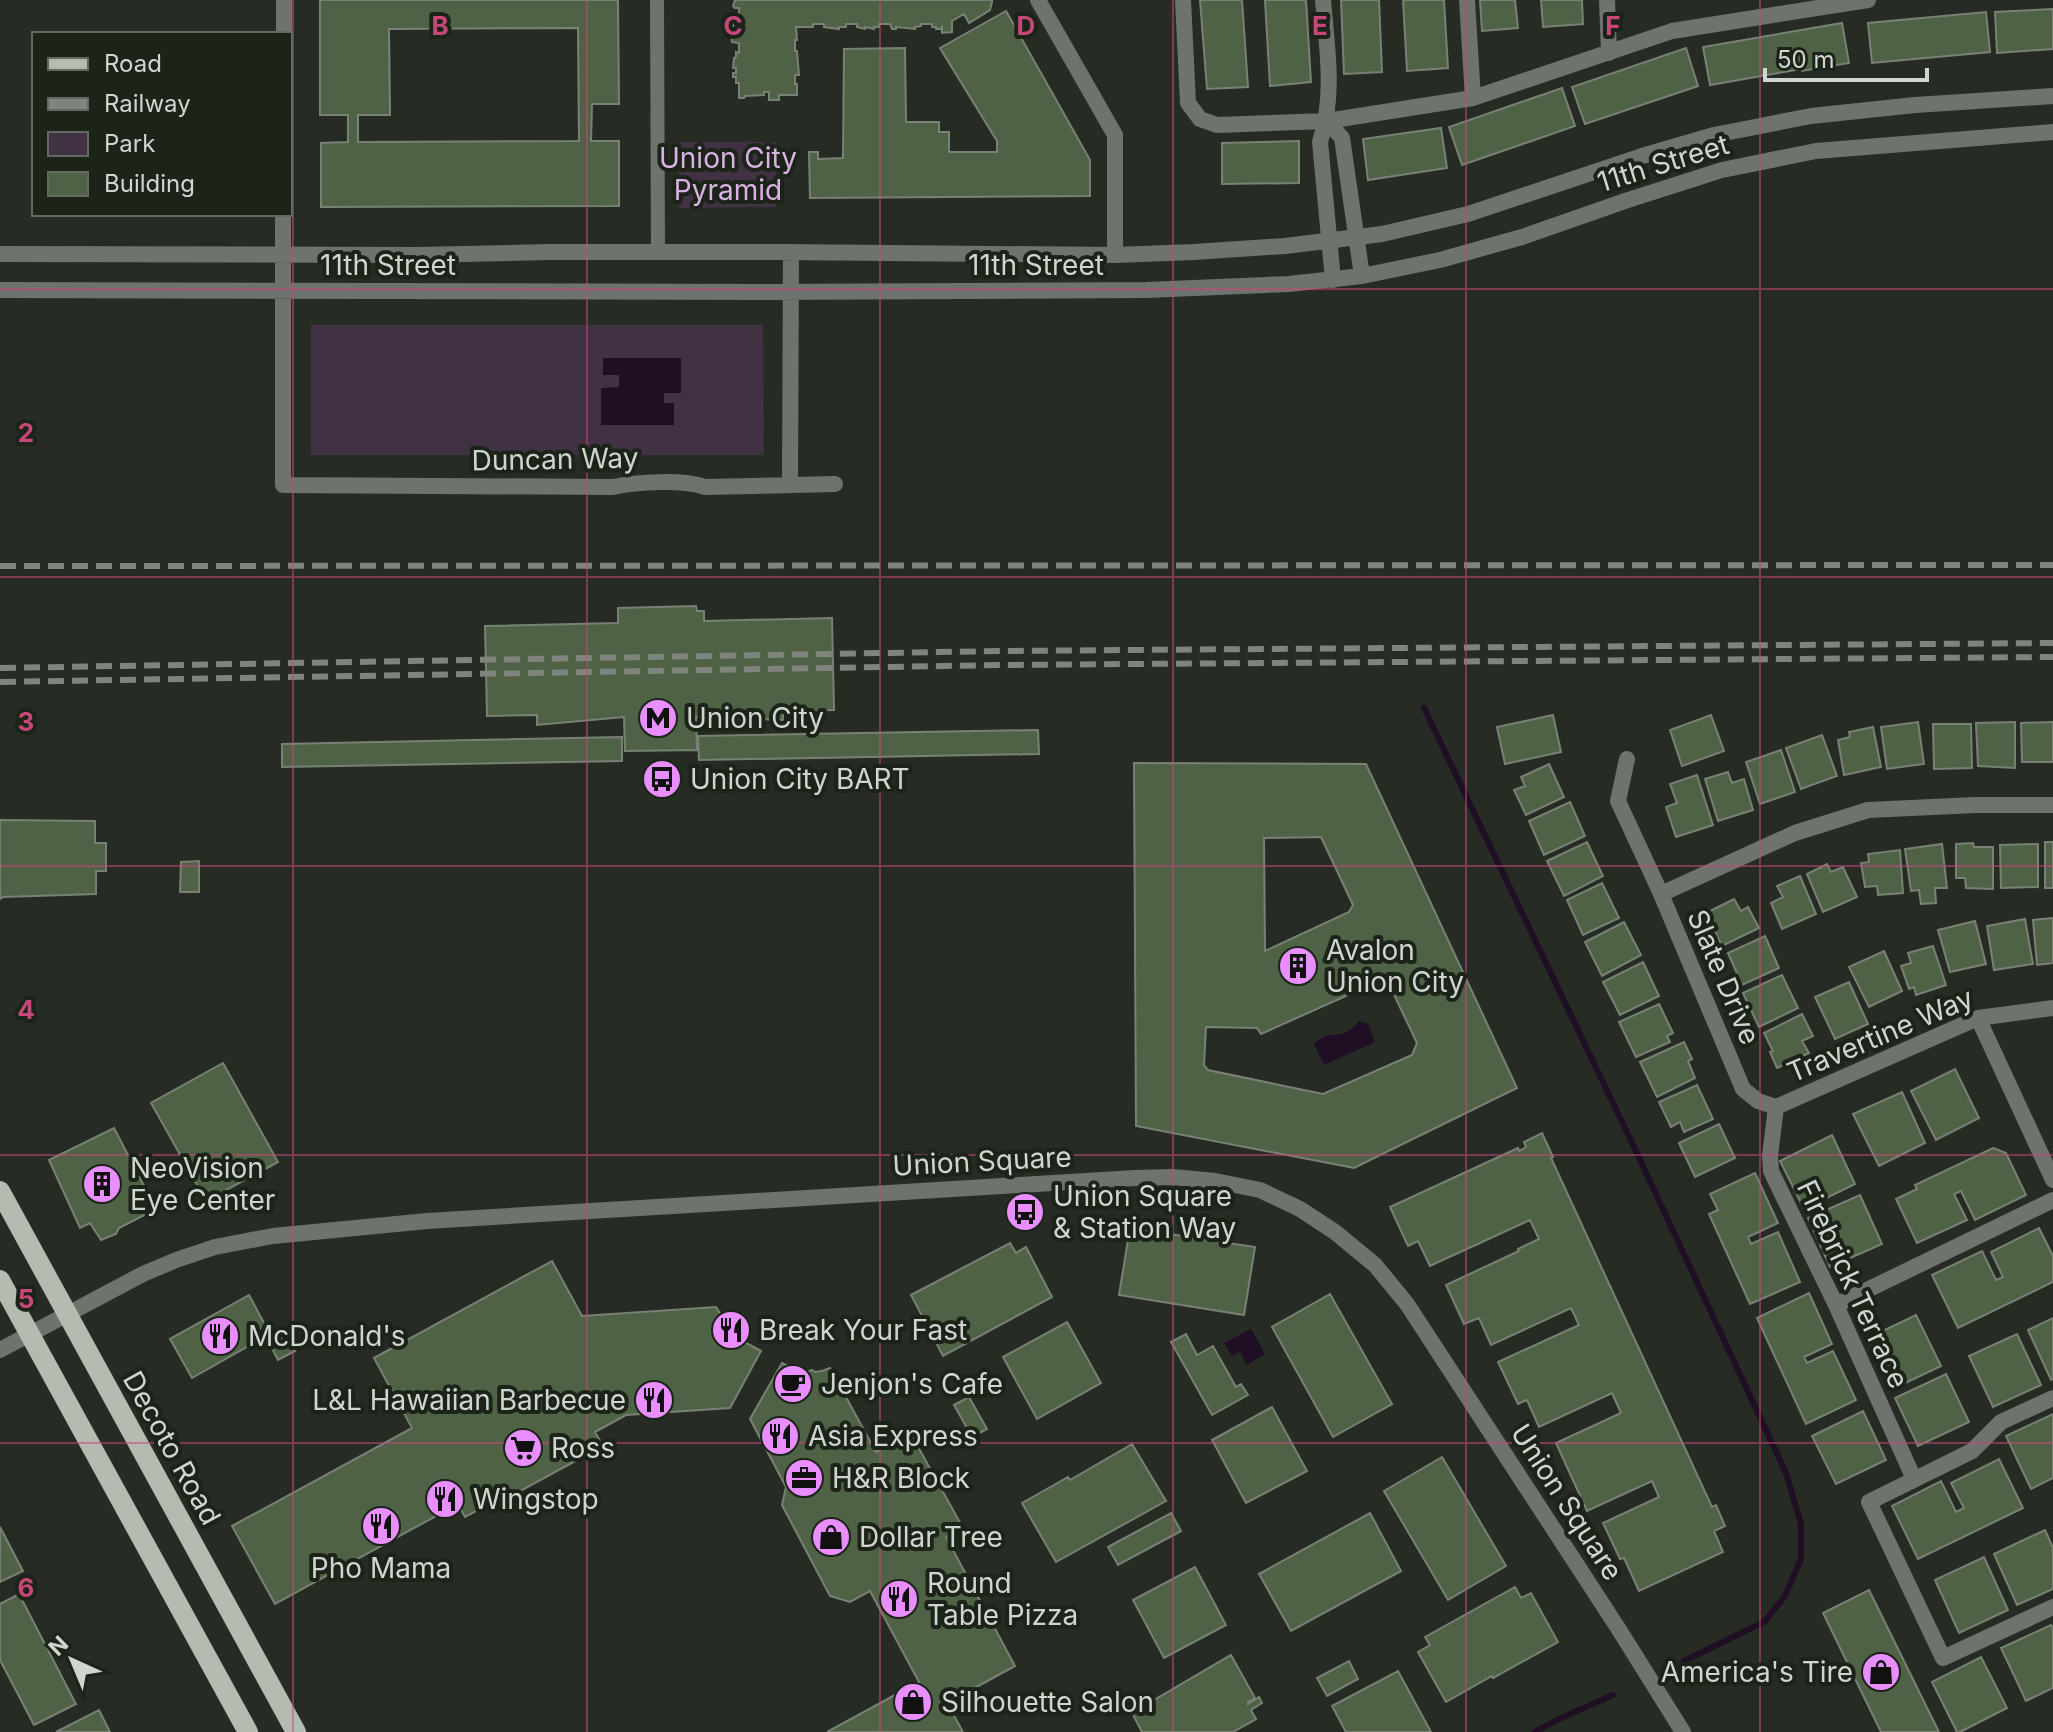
<svg xmlns="http://www.w3.org/2000/svg" width="2053" height="1732" font-family="Inter,sans-serif">
  <style>
    .green { fill: #403243 }
    .water { fill: #1f0e24 }
    .lines { fill: none; stroke-linecap: round; stroke-linejoin: round }
    .stream { stroke: #1f0e24; stroke-width: 6 }
    .building { fill: #4f6246; stroke: #798176; stroke-width: 2; fill-rule: evenodd }
    .pedestrian { stroke: #6f736e; stroke-width: 14 }
    .minor { stroke: #6f736e; stroke-width: 16 }
    .tertiary { stroke: #6f736e; stroke-width: 16 }
    .primary { stroke: #b4bbb1; stroke-width: 20 }
    .rail { stroke: #7f847d; stroke-width: 6; stroke-dasharray: 16 8; stroke-linecap: butt }
    .grid { fill: none; stroke: #c64778; stroke-width: 2; stroke-opacity: 0.55 }
    .labels { text-anchor: middle; stroke-width: 8; stroke-linejoin: round; paint-order: stroke }
    .park-label { font-size: 28px; fill: #d9b2e3; stroke: #1c2319 }
    .street-label { font-size: 28px; fill: #d1d5cf; stroke: #1c2319 }
    .poi-label { font-size: 28px; fill: #d1d5cf; stroke: #1c2319; text-anchor: start }
    .grid-label { font-size: 26px; text-anchor: middle; font-weight: bold; fill: #c64778; stroke: #1c2319; stroke-width: 8; stroke-linejoin: round; paint-order: stroke }
  </style>
  <rect width="100%" height="100%" fill="#262c23"/>
  <path class="green" d="M679,142h97v65l-97,1z
    M311,325h452l1,130h-453z"/>
  <path class="water" d="M603,358h78v35h-17v10h10v22h-73v-37l18,-1v-12h-16z
    M1359,1021l9,3 7,18 -51,23 -10,-21c18,-17 29,-1 45,-23z
    M1251,1329l14,25 -18,11 -7,-13 -8,4 -8,-13z"/>
  <g class="lines">
    <path class="stream" d="M1424,708l210,439 152,326 15,51v35l-16,37 -21,26 -80,39
      M1535,1732l24,-13 54,-24"/>
  </g>
  <path class="building" d="M320,0h298l1,104h-27l-1,37h28v65l-298,1v-64l27,-1v-27h-28zM578,28l1,113 -221,1v-27h32l-1,-86z
    M735,0h257v2l-2,8 -21,13 -5,-9 -12,7v11l-10,1v-6l-2,2h-4v-2h-4v-3h-11v2l-6,1v2l-19,-2v2h-4l-2,-5h-11v3h-5v2l-9,-2v2l-8,-2v-3h-11v3h-7v2l-15,-2v-3h-11v3h-17l1,13h-2v11h2l2,24h-4v9h2v11h-18v5h-10v-8h-5v3l-19,1 -1,2h-5v-15h-3v-6h-3v-4h3v-5h-3l1,-10 2,-1v-5l3,1v-10l-7,-1 -1,-8 5,-4v-3l-3,-1v-4l6,-2v-12h-4l-2,-2z
    M1200,0h42l6,87 -41,2z
    M1265,0h41l5,82 -41,4z
    M1341,0h38l3,72 -38,2z
    M1403,0h41l4,68 -41,3z
    M1480,0h35l3,28 -36,3z
    M1541,0h41l1,24 -40,3z
    M2053,9v40l-56,4 -2,-41z
    M1006,11l84,149v36l-280,2 -1,-46h9v7l25,-1 1,-109 61,-1 1,74h33v10h10v20h48v-11l-57,-93z
    M1986,12l4,40 -118,11 -4,-40z
    M1842,23l7,40 -47,8 -1,-2 -91,16 -7,-38z
    M1686,48l12,38 -113,38 -13,-37z
    M1562,88l13,38 -113,39 -13,-38z
    M1441,128l6,40 -79,12 -5,-41z
    M1299,141v42l-77,1v-41z
    M696,606l1,5h7v10l128,-3 2,92 -51,1v9l-87,-3 1,33 -72,1 -1,-34 -87,8v-10l-50,1 -2,-90 133,-3v-15z
    M1553,715l8,37 -56,12 -8,-37z
    M1711,715l13,36 -42,15 -12,-36z
    M1918,722l6,42 -37,5 -6,-42z
    M2015,722v46l-37,-2 -2,-43z
    M2053,722v40h-31l-1,-39z
    M1933,724h38l1,44 -38,1z
    M1873,727l8,40 -37,8 -6,-35 12,-3 -1,-5z
    M1038,730l1,24 -340,6 -1,-24z
    M1822,735l15,41 -36,13 -15,-41z
    M622,737v24l-340,6v-23z
    M1781,750l14,42 -35,12 -14,-42z
    M1134,763l232,1 151,324 -163,80 -218,-42zM1321,837l32,68 -4,7 -84,39 -1,-113zM1379,981l10,3 28,59 -5,12 -89,39 -115,-24 -4,-5 2,-38 51,1 4,6z
    M1549,764l15,33 -38,18 -12,-25 11,-4 -4,-9z
    M1728,772l4,11 12,-4 9,31 -35,11 -13,-42z
    M1697,775l16,50 -37,12 -10,-30 11,-4 -7,-19z
    M1570,802l15,34 -41,19 -15,-34z
    M0,820l95,1v22h11v28h-10v23l-93,3 -3,2z
    M1587,842l16,34 -39,20 -17,-35z
    M2045,842h8v46h-8z
    M1973,843l1,4h19v42l-27,-1 -1,-10h-9v-34z
    M1942,844l5,44h-12l1,15 -15,1 -2,-14 -8,1 -6,-42z
    M2038,844v43l-37,1 -1,-43z
    M1900,850l3,43 -25,2 -1,-9 -12,1 -4,-24 8,-1 -1,-8z
    M199,861v31h-19l1,-30z
    M1827,864l4,8 12,-5 14,30 -34,15 -16,-38z
    M1800,876l16,38 -34,15 -11,-26 12,-6 -6,-11z
    M1602,883l17,35 -36,17 -16,-35z
    M1734,899l7,12 7,-4 11,21 -37,18 -16,-33z
    M2053,918v45l-16,2 -4,-45z
    M2025,919l8,45 -39,6 -7,-44z
    M1975,921l11,43 -36,8 -12,-42z
    M1624,922l17,33 -39,21 -17,-34z
    M1765,936l14,32 -37,17 -14,-32z
    M1933,946l13,39 -30,10 -2,-8 -5,2 -8,-23 10,-3 -3,-10z
    M1884,951l18,40 -33,16 -20,-40z
    M1643,962l16,34 -39,19 -17,-33z
    M1782,975l16,33 -39,19 -16,-34z
    M1849,982l19,42 -33,15 -20,-42z
    M1659,1004l14,29 -6,3 3,6 -34,15 -17,-35z
    M1802,1014l11,22 -11,5 7,12 -32,15 -7,-16 3,-1 -9,-18z
    M1684,1042l8,17 -4,2 7,17 -38,19 -17,-35z
    M223,1063l55,99 -72,39 -55,-98z
    M1955,1069l24,49 -43,22 -25,-49z
    M1697,1085l16,34 -29,13 -4,-10 -9,5 -12,-25z
    M1902,1092l23,51 -46,23 -26,-52z
    M1719,1124l16,34 -40,19 -16,-34z
    M114,1128l42,81 -37,19 -3,6 -15,6 -11,-17 -10,5 -31,-68z
    M1542,1133l11,24 -2,1 161,349 4,-2 9,21 -11,5 9,21 -84,39 -15,-33 -4,1 -17,-36 56,-26 -7,-16 -65,30 -31,-68 65,-30 -9,-20 -73,34 -12,-27 -9,4 -20,-42 81,-37 -8,-17 -80,37 -12,-27 -15,6 -18,-39 73,-34 -1,-2 21,-10 -9,-19 -100,46 -12,-25 -10,5 -18,-39 128,-59 1,3 7,-4 -2,-5z
    M1832,1135l23,49 -51,25 -24,-48z
    M1993,1148l13,5 20,42 -51,25 -14,-29 -7,3 13,26 -50,23 -21,-44 21,-10 -2,-4z
    M1755,1173l23,50 -30,14 3,7 27,-12 22,50 -50,22 -41,-90 9,-4 -8,-16z
    M1860,1195l22,49 -52,23 -22,-49z
    M1130,1228l125,19 -11,68 -125,-20z
    M2039,1228l14,28v26l-95,46 -26,-53 50,-24 14,29 7,-3 -12,-25z
    M1010,1243l6,10 10,-6 26,50 -109,59 -32,-61z
    M552,1261l30,55 134,-9 19,30 26,14 -31,57 -104,7 -31,17 8,14 -103,56 -1,-3 -34,18 -7,-13 -183,100 -43,-78 180,-98 -38,-70z
    M1809,1293l23,51 -28,13 3,6 26,-12 23,49 -50,24 -49,-106z
    M1330,1294l62,110 -59,33 -61,-110z
    M249,1295l21,39 -78,44 -22,-39z
    M1916,1315l25,51 -48,23 -25,-51z
    M2053,1318v61l-2,1 -23,-50z
    M1067,1322l34,61 -64,36 -34,-62z
    M1186,1334l11,21 16,-9 23,41 5,-3 7,11 -36,20 -41,-73z
    M2017,1334l24,51 -48,22 -24,-51z
    M287,1336l8,15 -17,9 -8,-15z
    M782,1363l21,11 9,-4 3,2 7,-1 8,-3 46,84 35,-18 52,94 -17,9 69,129 -68,37 16,29h-136l92,-50 -49,-91 -20,11 -20,-6 -48,-91 4,-18 -36,-68z
    M1946,1374l23,48 -51,24 -23,-48z
    M969,1397l18,32 -15,8 -18,-32z
    M1272,1407l35,64 -61,32 -34,-63z
    M1863,1411l23,49 -50,24 -24,-48z
    M2053,1414v64l-22,11 -25,-53z
    M1132,1444l34,57 -110,61 -34,-59 46,-26 2,3z
    M1442,1457l64,109 -58,34 -64,-109z
    M1999,1459l24,49 -105,51 -26,-53 49,-25 15,31 8,-4 -13,-25z
    M1171,1513l10,18 -63,34 -10,-18z
    M1370,1513l31,58 -110,60 -32,-57z
    M0,1527l23,44 -23,11z
    M2045,1530l8,18v41l-36,16 -23,-51z
    M1984,1557l24,53 -49,23 -24,-53z
    M1195,1567l31,58 -62,33 -31,-58z
    M1515,1587l6,11 10,-5 27,49 -65,36 -1,-2 -46,26 -28,-50 12,-7 -5,-8z
    M1869,1590l70,142h-58l-58,-119z
    M19,1594l57,110 -42,21 -34,-65v-56z
    M2051,1625l2,3v60l-27,13 -25,-53z
    M1231,1655l24,43 -7,4v2l11,-7 3,6 -11,7 5,9 -23,13h-91l-10,-19z
    M1981,1657l26,51 -47,24h-3l-25,-50z
    M1349,1661l9,18 -31,17 -10,-18z
    M1398,1671l33,61h-85l-14,-26z
    M99,1710l11,22h-54z"/>
  <g class="lines">
    <path class="pedestrian" d="M657,0l1,252"/>
    <path class="minor" d="M1038,0l77,135v120
      M1183,0l5,103 12,16 17,6 110,-4 146,-23 199,-67 196,-31
      M1323,0c4,48 12,96 -3,142l13,138
      M1467,0l6,98
      M1607,0l2,53
      M284,34v-34
      M1327,121l15,17 20,138
      M283,214v271l330,2c24,-5 69,-8 92,0l130,-3
      M0,254l417,1 133,-3h231l334,3 79,-3 91,-6 97,-12 86,-20 174,-58 72,-21 97,-19 104,-11 138,-9
      M0,290l764,2 382,-2 143,-6 73,-8 78,-16 82,-23 106,-37 94,-30 94,-19 237,-19
      M790,484l1,-232
      M1627,759l-9,42 43,93 82,195 15,12 18,6
      M1661,894l134,-61 73,-23 107,-5h78
      M1978,1018l75,162
      M1776,1107l-6,49 1,15 65,134 78,174
      M1776,1107l202,-89 75,-10
      M1836,1305l217,-105
      M2053,1398l-52,24 -29,29 -103,51 74,156 110,-51"/>
    <path class="tertiary" d="M0,1350l143,-76 33,-14 39,-13 58,-11 154,-15 708,-43 38,-1 42,4 45,9 40,19 35,23 40,33 32,39 211,324 65,104"/>
    <path class="primary" d="M0,1191l296,541
      M0,1280l248,452"/>
    <path class="rail" d="M0,566l2053,-1
      M0,668l1002,-17 1051,-8
      M0,682l1003,-17 1050,-8"/>
  </g>
  <path class="grid" d="M293,0v1732M587,0v1732M880,0v1732M1173,0v1732M1466,0v1732M1760,0v1732M0,289h2053M0,577h2053M0,866h2053M0,1155h2053M0,1443h2053"/>
  <defs>
    <symbol id="metro-disc" viewBox="-11 -11 22 22"><circle r="9.5" fill="#e98efe" stroke="#1c2319"/><path d="M-5.5 5V-5H-3L0 0L3-5H5.5V5H3V-.5L0 4L-3-.5V5Z" fill="#111"/></symbol>
    <symbol id="bus-disc" viewBox="-11 -11 22 22"><circle r="9.5" fill="#e98efe" stroke="#1c2319"/><path d="M-5-6H5V4H4V6H2V4H-2V6H-4V4H-5ZM-3.5-4V0h7V-4ZM-3.5 1.2v1.5H-2V1.2ZM2 1.2v1.5H3.5V1.2Z" fill="#111"/></symbol>
    <symbol id="building-disc" viewBox="-11 -11 22 22"><circle r="9.5" fill="#e98efe" stroke="#1c2319"/><path d="M-4-6H4V6H1V3H-1V6H-4ZM-2.5-4.3h1.7v1.8h-1.7ZM.8-4.3h1.7v1.8H.8ZM-2.5-1h1.7V.8h-1.7ZM.8-1h1.7V.8H.8Z" fill="#111"/></symbol>
    <symbol id="restaurant-disc" viewBox="-11 -11 22 22"><circle r="9.5" fill="#e98efe" stroke="#1c2319"/><path d="M-5-6h1v4h1v-4h1v4h1v-4h1v5L-1.5 .5V6h-2V.5L-5-1ZM5-6V6H3V1.5H1.5Q1.5-4 5-6Z" fill="#111"/></symbol>
    <symbol id="cafe-disc" viewBox="-11 -11 22 22"><circle r="9.5" fill="#e98efe" stroke="#1c2319"/><path d="M-5.5-4.5H6V0H3Q3 3.5 0 3.5H-2.5Q-5.5 3.5-5.5 0ZM3-3.2v2h1.7v-2ZM-6 4.5H4V6H-6Z" fill="#111"/></symbol>
    <symbol id="supermarket-disc" viewBox="-11 -11 22 22"><circle r="9.5" fill="#e98efe" stroke="#1c2319"/><path d="M-6-5.5h2.5l.6 2H6L4.5 2H-2.5L-4.4-4H-6ZM-1.5 3.2a1.3 1.3 0 1 0 .1 0ZM3 3.2a1.3 1.3 0 1 0 .1 0Z" fill="#111"/></symbol>
    <symbol id="office-disc" viewBox="-11 -11 22 22"><circle r="9.5" fill="#e98efe" stroke="#1c2319"/><path d="M-6-3h4V-5.5h4V-3h4V5H-6ZM-1-4.5V-3h2v-1.5ZM-6 0V1H6V0Z" fill="#111"/></symbol>
    <symbol id="shop-disc" viewBox="-11 -11 22 22"><circle r="9.5" fill="#e98efe" stroke="#1c2319"/><path d="M-5-2.5h2.3a2.7 3.5 0 0 1 5.4 0H5L5.5 6h-11ZM-1.5-2.5h3a1.5 2.3 0 0 0-3 0Z" fill="#111"/></symbol>
  </defs>
  <g fill-rule="evenodd">
    <use href="#metro-disc" x="636" y="696" width="44" height="44"/>
    <use href="#bus-disc" x="640" y="757" width="44" height="44"/>
    <use href="#building-disc" x="1276" y="944" width="44" height="44"/>
    <use href="#building-disc" x="80" y="1162" width="44" height="44"/>
    <use href="#bus-disc" x="1003" y="1190" width="44" height="44"/>
    <use href="#restaurant-disc" x="709" y="1308" width="44" height="44"/>
    <use href="#restaurant-disc" x="198" y="1314" width="44" height="44"/>
    <use href="#cafe-disc" x="771" y="1362" width="44" height="44"/>
    <use href="#restaurant-disc" x="632" y="1378" width="44" height="44"/>
    <use href="#restaurant-disc" x="758" y="1414" width="44" height="44"/>
    <use href="#supermarket-disc" x="501" y="1426" width="44" height="44"/>
    <use href="#office-disc" x="782" y="1456" width="44" height="44"/>
    <use href="#restaurant-disc" x="423" y="1477" width="44" height="44"/>
    <use href="#restaurant-disc" x="359" y="1504" width="44" height="44"/>
    <use href="#shop-disc" x="809" y="1515" width="44" height="44"/>
    <use href="#restaurant-disc" x="877" y="1577" width="44" height="44"/>
    <use href="#shop-disc" x="1859" y="1650" width="44" height="44"/>
    <use href="#shop-disc" x="891" y="1680" width="44" height="44"/>
  </g>
  <g class="labels">
    <g class="park-label">
      <text x="728" y="168">Union City<tspan x="728" dy="32">Pyramid</tspan></text>
    </g>
    <g class="street-label">
      <text transform="translate(1663 163) rotate(-17)" y="10">11th Street</text>
      <text x="388" y="275">11th Street</text>
      <text x="1036" y="275">11th Street</text>
      <text transform="translate(555 459) rotate(-1)" y="10">Duncan Way</text>
      <text transform="translate(1724 977) rotate(67)" y="10">Slate Drive</text>
      <text transform="translate(1880 1035) rotate(-23)" y="10">Travertine Way</text>
      <text transform="translate(982 1161) rotate(-3)" y="10">Union Square</text>
      <text transform="translate(1853 1284) rotate(65)" y="10">Firebrick Terrace</text>
      <text transform="translate(172 1448) rotate(61)" y="10">Decoto Road</text>
      <text transform="translate(1567 1502) rotate(57)" y="10">Union Square</text>
    </g>
    <g class="poi-label">
      <text x="686" y="728">Union City</text>
      <text x="690" y="789">Union City BART</text>
      <text x="1326" y="960">Avalon<tspan x="1326" dy="32">Union City</tspan></text>
      <text x="130" y="1178">NeoVision<tspan x="130" dy="32">Eye Center</tspan></text>
      <text x="1053" y="1206">Union Square<tspan x="1053" dy="32">&amp; Station Way</tspan></text>
      <text x="759" y="1340">Break Your Fast</text>
      <text x="248" y="1346">McDonald's</text>
      <text x="821" y="1394">Jenjon's Cafe</text>
      <text x="626" y="1410" text-anchor="end">L&amp;L Hawaiian Barbecue</text>
      <text x="808" y="1446">Asia Express</text>
      <text x="551" y="1458">Ross</text>
      <text x="832" y="1488">H&amp;R Block</text>
      <text x="473" y="1509">Wingstop</text>
      <text x="859" y="1547">Dollar Tree</text>
      <text x="381" y="1578" text-anchor="middle">Pho Mama</text>
      <text x="927" y="1593">Round<tspan x="927" dy="32">Table Pizza</tspan></text>
      <text x="1853" y="1682" text-anchor="end">America's Tire</text>
      <text x="941" y="1712">Silhouette Salon</text>
    </g>
  </g>
  <g class="grid-label">
    <text x="440" y="35">B</text>
    <text x="733" y="35">C</text>
    <text x="1026" y="35">D</text>
    <text x="1320" y="35">E</text>
    <text x="1613" y="35">F</text>
    <text x="26" y="442">2</text>
    <text x="26" y="731">3</text>
    <text x="26" y="1019">4</text>
    <text x="26" y="1308">5</text>
    <text x="26" y="1597">6</text>
  </g>
  <rect x="32" y="32" width="260" height="184" fill="#1c2319" stroke="#646a62" stroke-width="2"/>
  <rect x="48" y="58" width="40" height="12" fill="#b4bbb1" stroke="#646a62" stroke-width="2"/>
  <text x="104" y="72" font-size="24" fill="#d1d5cf">Road</text>
  <rect x="48" y="98" width="40" height="12" fill="#7f847d" stroke="#646a62" stroke-width="2"/>
  <text x="104" y="112" font-size="24" fill="#d1d5cf">Railway</text>
  <rect x="48" y="132" width="40" height="24" fill="#403243" stroke="#646a62" stroke-width="2"/>
  <text x="104" y="152" font-size="24" fill="#d1d5cf">Park</text>
  <rect x="48" y="172" width="40" height="24" fill="#4f6246" stroke="#646a62" stroke-width="2"/>
  <text x="104" y="192" font-size="24" fill="#d1d5cf">Building</text>
  <g transform="translate(72 1660) rotate(316)" stroke="#1c2319" stroke-width="6" paint-order="stroke">
  <path d="M0-6L14 30L0 20L-14 30Z" fill="#d1d5cf"/>
  <text y="-12" font-size="22" font-weight="bold" text-anchor="middle" fill="#d1d5cf">N</text>
  </g>
  <path d="M1765 68v12h162v-12" fill="none" stroke="#d1d5cf" stroke-width="4"/>
  <text x="1777" y="68" font-size="24" fill="#d1d5cf" stroke="#1c2319" stroke-width="6" paint-order="stroke">50 m</text>
</svg>
